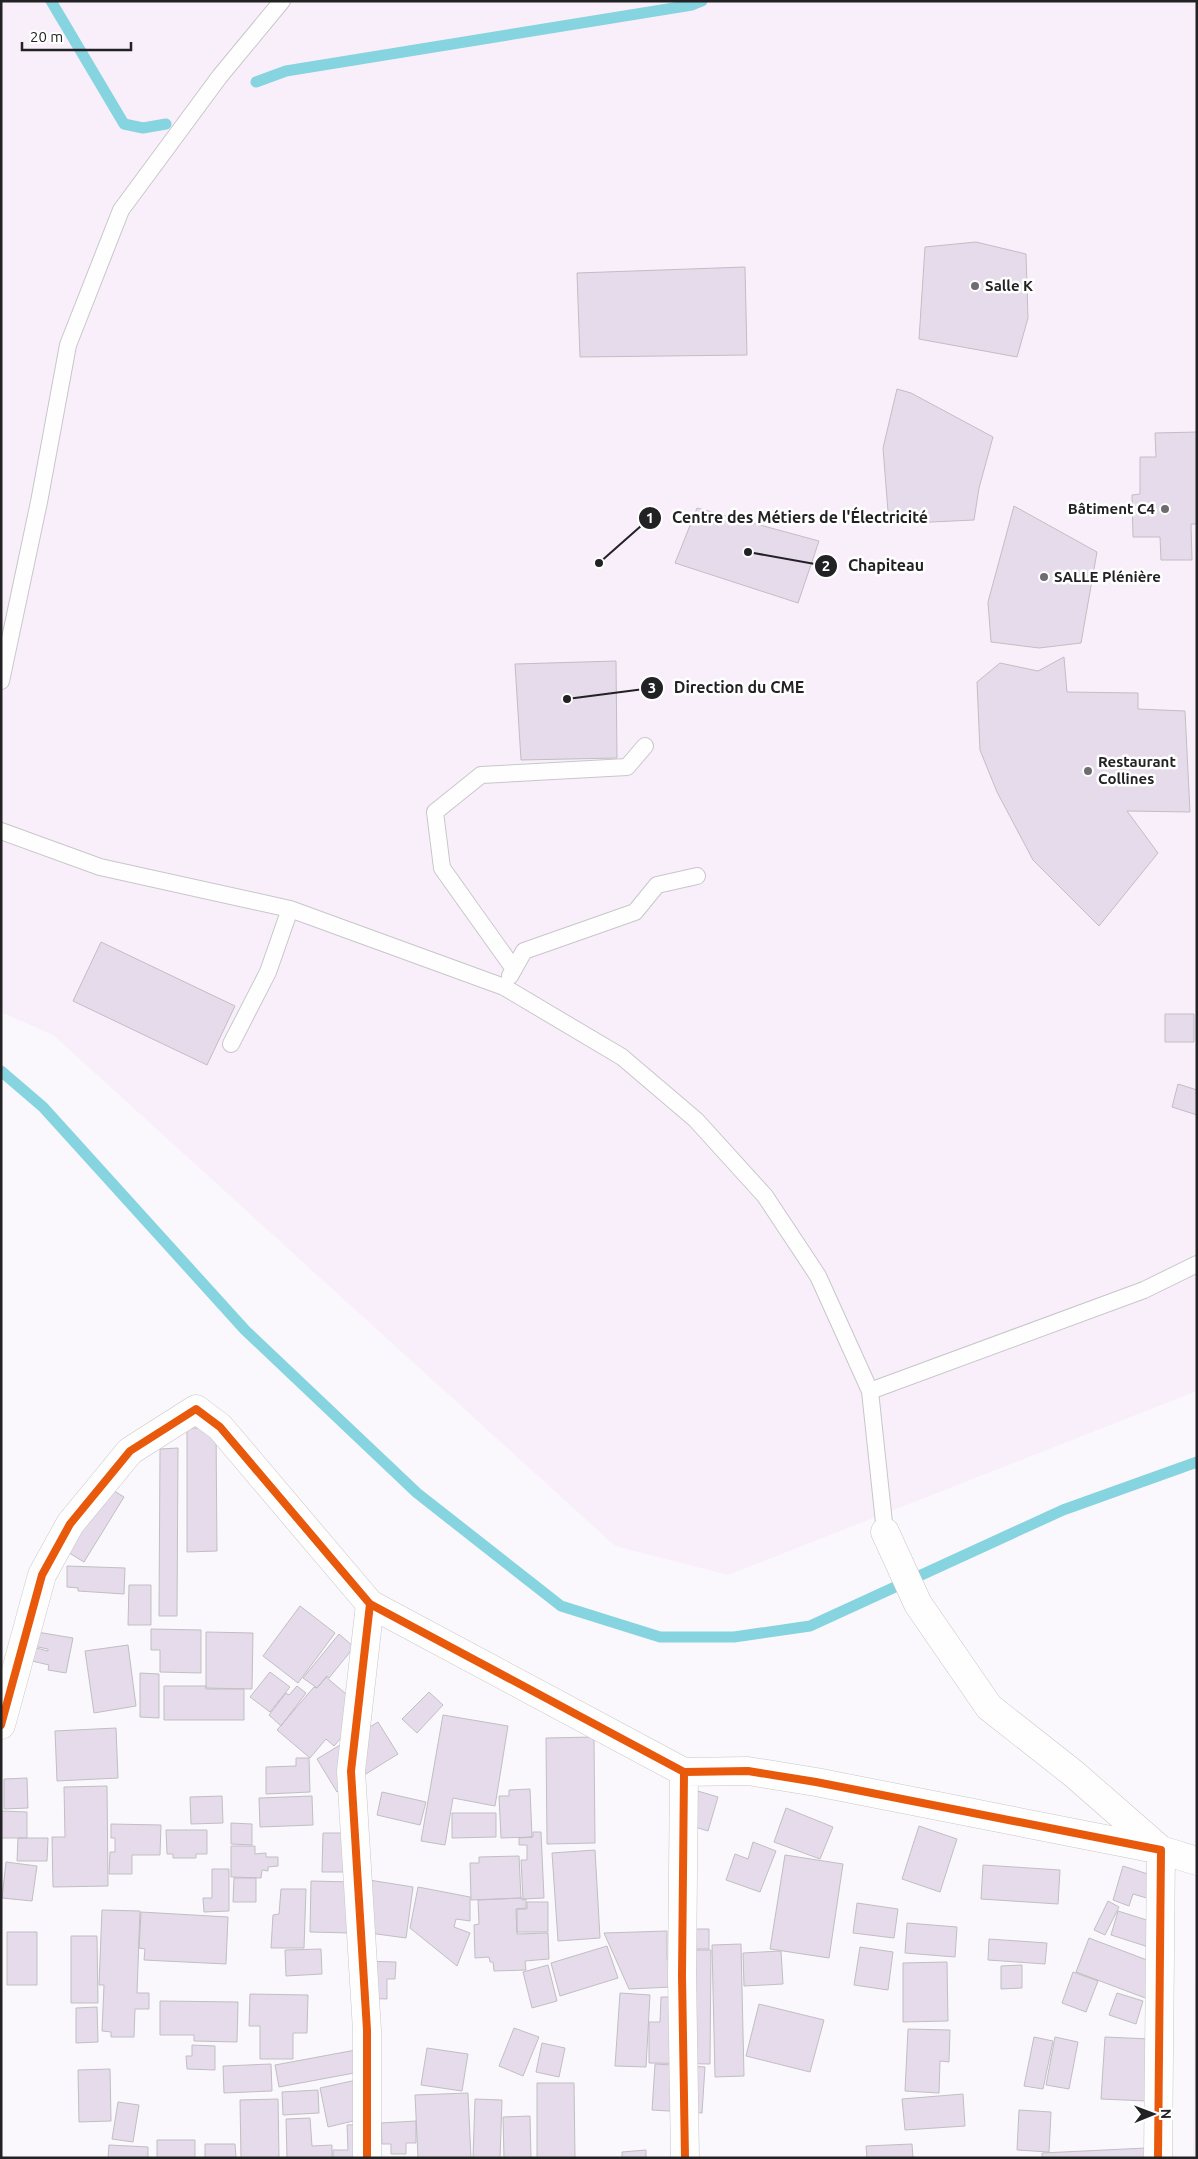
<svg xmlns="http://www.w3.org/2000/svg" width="1198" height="2159" font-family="Ubuntu,sans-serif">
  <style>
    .education { fill: #f9effb }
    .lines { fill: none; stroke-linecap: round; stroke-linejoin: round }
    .stream { stroke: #85d4e0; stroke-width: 11 }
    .building { fill: #e5dbea; stroke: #c0bfc2 }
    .lane-casing { stroke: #c8c6c9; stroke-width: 18 }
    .street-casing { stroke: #c8c6c9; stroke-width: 29 }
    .lane { stroke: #fefeff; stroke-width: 16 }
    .street { stroke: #fefeff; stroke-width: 28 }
    .cycleway-casing { stroke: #fff; stroke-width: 11 }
    .cycleway { stroke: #e8590c; stroke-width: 8 }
    .poi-dot { fill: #6e6c6f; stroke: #fff; stroke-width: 2 }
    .labels { text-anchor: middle; stroke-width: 5; stroke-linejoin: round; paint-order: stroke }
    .poi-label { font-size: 15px; font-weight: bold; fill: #222123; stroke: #fff; text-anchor: start }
    .leader { fill: none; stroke: #222123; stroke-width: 2 }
    .callout-dot { fill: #222123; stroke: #fff; stroke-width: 2 }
    .mark-label { font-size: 15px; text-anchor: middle; font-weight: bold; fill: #fff }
    .callout-label { font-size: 16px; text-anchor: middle; font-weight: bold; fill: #222123; stroke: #fff; stroke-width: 5; stroke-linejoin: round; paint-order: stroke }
  </style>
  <rect width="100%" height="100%" fill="#faf8fc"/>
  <path class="education" d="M1,1h1196v1390l-469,184 -113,-29 -562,-511 -52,-23z
    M1195,1976l2,1v181h-4z"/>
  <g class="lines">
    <path class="stream" d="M51,1l73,123 19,4 23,-4
      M256,82l30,-11 406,-66 10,-4
      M1,1071l42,36 202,223 172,163 144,113 99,31h74l76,-11 253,-116 134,-48"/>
  </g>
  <path class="building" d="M976,242l50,12 2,64 -11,39 -98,-18 6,-92z
    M745,267l2,88 -167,2 -3,-84z
    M897,389l14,4 82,44 -14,51 -5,32 -85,4 -6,-76z
    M1197,432v92h-6l1,36h-31l-1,-23h-27l-1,-42 8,-1v-37h16l-1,-24z
    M1014,506l83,46 -16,91 -42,5 -48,-6 -3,-40z
    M697,508l122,33 -21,62 -123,-40z
    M1064,657l3,35 71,1v16l47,2 5,101 -63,-1 31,42 -59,73 -66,-66 -36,-68 -17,-42 -3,-68 23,-19 38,8z
    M616,661l1,97 -96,2 -6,-96z
    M101,942l134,64 -28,59 -134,-64z
    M1165,1014h29v28h-29z
    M1178,1084l19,6v25l-25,-8z
    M187,1428h29l1,123 -30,1z
    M178,1448l-1,168h-18l1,-167z
    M106,1486l18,11 -40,65 -18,-11z
    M67,1566l58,2 -1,26 -46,-3v-3l-11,-1z
    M129,1585h22v40h-23z
    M300,1606l35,27 -37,50 -35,-27z
    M151,1629l50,1v43l-41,-1v-22h-9z
    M37,1632l36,6 -7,35 -18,-3 1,-5 -17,-4 4,-13 12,3v-2l-15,-3z
    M206,1632l47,1 -1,56 -46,-1z
    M339,1634l15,13 -25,31 -2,-2 -10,12 -14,-10z
    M128,1645l8,61 -42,7 -9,-62z
    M270,1672l20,15 -20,25 -20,-15z
    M140,1673l19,1v44l-19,-1z
    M326,1677l39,33 -31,36 -8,-7 -16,19 -33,-28 37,-43 3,1z
    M164,1686h42v3h38v31h-80z
    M297,1686l9,7 -25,33 -12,-11 17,-22 3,2z
    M429,1692l14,13 -26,28 -15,-14z
    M443,1715l65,11 -13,80 -42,-8 -8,47 -24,-4z
    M378,1722l20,32 -61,38 -20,-33z
    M116,1728l2,50 -61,3 -2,-50z
    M594,1737l1,106 -48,1 -1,-106z
    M296,1758h13l1,34 -44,2v-27l30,-1z
    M27,1778l1,30 -24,1v-30z
    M107,1786l1,100 -55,1 -1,-50h13l-1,-50z
    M530,1789l2,48 -31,1 -2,-42h10v-6z
    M691,1789l27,8 -10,34 -26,-8z
    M382,1792l44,10 -6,23 -43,-10z
    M222,1796l1,27 -32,1 -1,-27z
    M312,1796l1,29 -53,2 -1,-29z
    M786,1808l47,19 -13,32 -46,-17z
    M1,1811l26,1v26h-26z
    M452,1813h44v24l-44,1z
    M231,1823l21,1v21l-21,-1z
    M111,1824l50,1 -1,30h-28v19h-23l1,-22h5v-14h-4z
    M919,1826l38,13 -17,53 -38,-13z
    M166,1830h41v24h-11v4h-23v-4h-6z
    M533,1832h8l3,66 -21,1 -2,-39h6v-15h-8v-7l14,-1z
    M323,1833h23v39h-24z
    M18,1838h30l-1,23h-30z
    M753,1842l23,9 -16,41 -34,-12 9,-26 13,5z
    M231,1846h24v8l11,-1v4h12v9l-10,1v4l-6,-1 -1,8 -30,-1z
    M595,1850l5,88 -42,3 -6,-88z
    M785,1855l58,9 -14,94 -59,-9z
    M519,1856l2,42 -50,2 -1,-37h9v-6z
    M6,1862l31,4 -5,35 -30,-3z
    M983,1865l77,5 -2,34 -77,-5z
    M1123,1866l34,11 -7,22 -17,-5 -4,12 -16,-6z
    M212,1869h17v42l-25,1 -1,-14h9z
    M234,1878h22v24h-23z
    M369,1880l44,7 -7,51 -44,-6z
    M311,1881l41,1 -2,51 -40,-1z
    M418,1887l52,10v24l-14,-2 -2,8 16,6 -13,33 -47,-38z
    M281,1889h25l-2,59h-33l2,-33 6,-1z
    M522,1898v2l4,-1v9l-10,1 1,25 31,-1 1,26 -24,2 1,9 -32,1 -1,-9h-3l-1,-5 -14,1 -1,-33 5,-1 -1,-24z
    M1108,1901l11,6 -14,28 -11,-5z
    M527,1902h21v30h-31v-23h10z
    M857,1903l41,6 -4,29 -41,-5z
    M102,1910l38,1 -3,82h12v16h-14l-1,28h-23v-5l-9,-1 2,-46h-5z
    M1118,1911l51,16 -8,24 -50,-16z
    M141,1912l87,5 -2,47 -82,-4 1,-11 -6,-1z
    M907,1923l50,4 -2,30 -50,-4z
    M670,1929h39v20h-40z
    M667,1931v28h3l2,28 -43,2 -25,-56z
    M7,1932h30v53h-30z
    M71,1936h26l1,67h-27z
    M1089,1938l71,27 -12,34 -72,-27z
    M989,1939l58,4 -2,21 -57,-4z
    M741,1944l3,132 -29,1 -3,-132z
    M607,1946l11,32 -58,18 -9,-33z
    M860,1947l33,5 -5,38 -34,-5z
    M321,1949l1,25 -36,2 -1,-26z
    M675,1950h36l-1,114 -61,-1v-41h11l1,-25h13z
    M781,1951l2,33 -39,2 -1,-33z
    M362,1961l34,1 -1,17h-8v20l-26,-1z
    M947,1962l1,59 -45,1v-59z
    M548,1965l9,36 -25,7 -9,-36z
    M1022,1965v23l-21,1v-23z
    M1073,1972l25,9 -12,31 -24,-9z
    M620,1993l30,2 -4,72 -31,-1z
    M1117,1993l26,8 -7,23 -27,-9z
    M250,1994l58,1 -1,38h-14v26h-33v-33h-11z
    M160,2001l78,1 -1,40 -43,-1v-6h-34z
    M759,2004l65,16 -14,52 -64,-16z
    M97,2007l1,35 -22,1v-35z
    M514,2028l25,9 -16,39 -24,-10z
    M908,2029l42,1 -1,32 -9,-1 -1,32 -34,-2z
    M1034,2037l19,4 -10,48 -19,-3z
    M1055,2037l23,5 -9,47 -23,-4z
    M1105,2037l45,2 -3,62 -46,-2z
    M542,2043l23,5 -6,29 -23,-5z
    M192,2045l23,1v24l-28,-1 -1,-13h6z
    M427,2048l41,6 -6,37 -41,-6z
    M361,2049l4,22 -86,16 -4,-22z
    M271,2064l1,27 -48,2 -1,-27z
    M655,2064l50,3 -3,46 -50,-3z
    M110,2069l1,52 -32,1 -1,-52z
    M361,2079l9,38 -42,10 -8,-39z
    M537,2083h37l1,75h-38z
    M318,2090l1,23 -36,2 -1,-23z
    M468,2093l3,65h-53l-3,-63z
    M963,2094l2,32 -60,4 -3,-31z
    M278,2099l1,59h-38l-1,-58z
    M475,2099l27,1 -2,58h-27z
    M118,2102l21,3 -6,37 -21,-3z
    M1019,2110l32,2 -2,40 -32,-2z
    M530,2116l1,42h-27l-1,-41z
    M310,2118l2,28 20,-1v13h-45l-1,-39z
    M416,2121v22h-10v11h-15v-10h-9l-1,-21z
    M377,2124v34h-44v-8h15l-1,-25z
    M157,2140h38v18h-38z
    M205,2144h30l1,14h-31z
    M912,2144l1,14h-46l-1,-12z
    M109,2145l39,2v11h-40z
    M1167,2147l1,11h-126v-5z
    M646,2150v8h-24v-6z"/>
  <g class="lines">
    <defs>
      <path id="lane" d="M1,681l38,-179 29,-157 53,-135 99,-134 62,-75
        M1,831l99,36 190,42 214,78 118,70 74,63 69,76 53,80 52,115 15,141
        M514,969l-72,-101 -7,-56 46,-37 146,-8 18,-21
        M510,976l14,-25 111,-39 22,-27 40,-9
        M231,1044l37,-72 22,-63
        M870,1391l274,-101 53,-26"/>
      <path id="street" d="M885,1532l33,72 71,103 85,67 87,76 36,11
        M1,1725l41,-150 28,-51 60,-73 66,-42 24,18 150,177 314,168 64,-1 68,11 345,68 -3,308
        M684,1772l-2,203 3,183
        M367,2158v-128l-16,-259 19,-167"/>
    </defs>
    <use href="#lane" class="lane-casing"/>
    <use href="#street" class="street-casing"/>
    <use href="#lane" class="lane"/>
    <use href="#street" class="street"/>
    <defs>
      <path id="cycleway" d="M1,1725l41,-150 28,-51 60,-73 66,-42 24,18 150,177 314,168 64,-1 68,11 345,68 -3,308
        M684,1772l-2,203 3,183
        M367,2158v-128l-16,-259 19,-167"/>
    </defs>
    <use href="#cycleway" class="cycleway-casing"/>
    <use href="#cycleway" class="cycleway"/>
  </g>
  <g class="poi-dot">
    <circle cx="975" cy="286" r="5"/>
    <circle cx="1165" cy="509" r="5"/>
    <circle cx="1044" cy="577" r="5"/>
    <circle cx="1088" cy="771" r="5"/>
  </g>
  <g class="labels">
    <g class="poi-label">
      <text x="985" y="291">Salle K</text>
      <text x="1155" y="514" text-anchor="end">Bâtiment C4</text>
      <text x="1054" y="582">SALLE Plénière</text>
      <text x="1098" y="767">Restaurant<tspan x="1098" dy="17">Collines</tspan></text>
    </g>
  </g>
  <path class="leader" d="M599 563L650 518M748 552L826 566M567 699L652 688"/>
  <g class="callout-dot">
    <circle cx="599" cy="563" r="5"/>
    <circle cx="748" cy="552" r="5"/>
    <circle cx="567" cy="699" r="5"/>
    <circle cx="650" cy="518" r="12"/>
    <circle cx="826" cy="566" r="12"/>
    <circle cx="652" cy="688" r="12"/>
  </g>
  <g class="mark-label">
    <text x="650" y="523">1</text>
    <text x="826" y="571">2</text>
    <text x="652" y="693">3</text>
  </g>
  <g class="callout-label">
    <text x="800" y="523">Centre des Métiers de l'Électricité</text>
    <text x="886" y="571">Chapiteau</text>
    <text x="739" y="693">Direction du CME</text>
  </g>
  <rect width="1198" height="2159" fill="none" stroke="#222123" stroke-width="5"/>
  <g transform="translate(1153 2114) rotate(89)" stroke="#ffffff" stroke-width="4" paint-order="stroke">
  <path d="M0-4L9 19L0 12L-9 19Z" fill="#222123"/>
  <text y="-8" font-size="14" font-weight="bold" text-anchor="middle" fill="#222123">N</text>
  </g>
  <path d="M22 42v8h109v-8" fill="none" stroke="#222123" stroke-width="2.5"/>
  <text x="30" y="42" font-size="15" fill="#222123" stroke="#ffffff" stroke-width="4" paint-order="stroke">20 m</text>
</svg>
